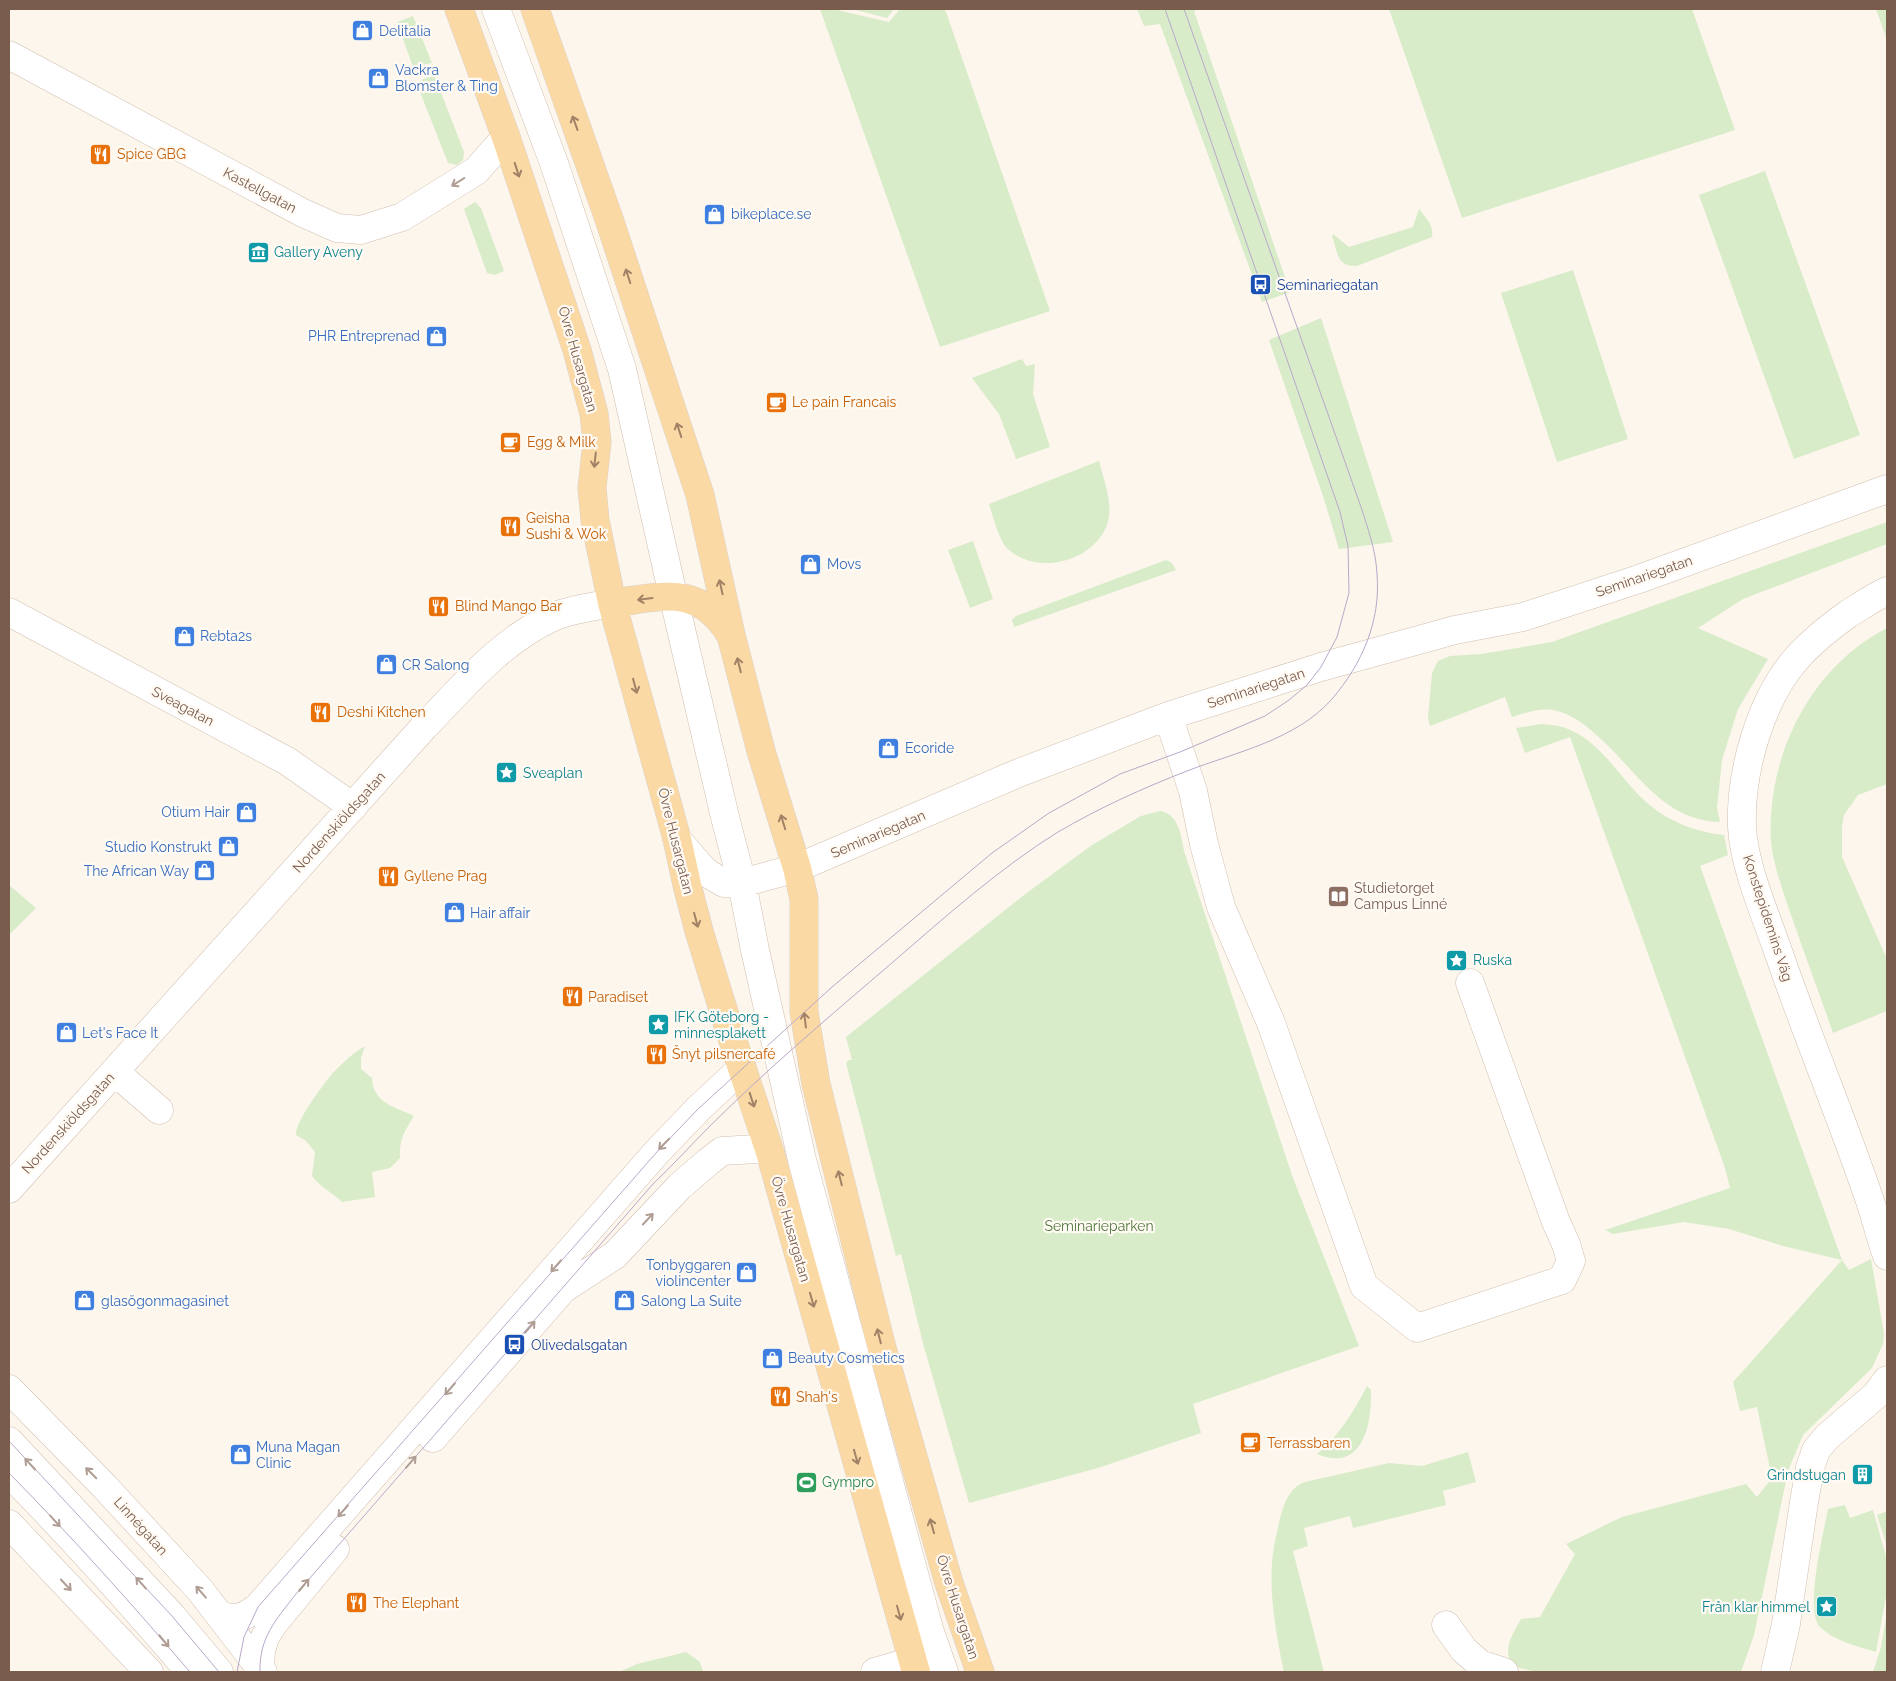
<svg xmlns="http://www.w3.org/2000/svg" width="1896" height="1681" font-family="Raleway,sans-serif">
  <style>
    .green { fill: #d8ecc9 }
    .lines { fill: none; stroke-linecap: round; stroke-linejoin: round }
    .minor-casing { stroke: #d1beb0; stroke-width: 29 }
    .major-casing { stroke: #dad1cd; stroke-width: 29 }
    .minor { stroke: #fff; stroke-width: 28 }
    .major { stroke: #fbd9a5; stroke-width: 28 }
    .tram { stroke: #b9a8c9; stroke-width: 1 }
    .oneway { stroke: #a18267 }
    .oneway2 { stroke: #af9d94 }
    .labels { text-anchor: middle; stroke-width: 4.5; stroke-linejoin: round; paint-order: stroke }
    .shop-label { font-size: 14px; fill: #366cbe; stroke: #fffaf3; text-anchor: start }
    .food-label { font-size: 14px; fill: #c56008; stroke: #fffaf3; text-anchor: start }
    .street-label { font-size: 14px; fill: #7a5c4d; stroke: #fffaf3 }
    .culture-label { font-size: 14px; fill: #0d838f; stroke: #fffaf3; text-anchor: start }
    .transit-label { font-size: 14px; fill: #164399; stroke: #fffaf3; text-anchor: start }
    .education-label { font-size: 14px; fill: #785e54; stroke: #fffaf3; text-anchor: start }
    .park-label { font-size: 14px; fill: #537a41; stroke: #fffaf3 }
    .leisure-label { font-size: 14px; fill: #27864d; stroke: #fffaf3; text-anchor: start }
  </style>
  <rect width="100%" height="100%" fill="#fdf6ec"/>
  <path class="green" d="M820,9h13l56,13 11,-13h45l105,302 -110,36z
    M852,9h42l-7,9z
    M1137,9h62l-5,2 96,281 -28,10 -102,-278 -16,2z
    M1389,9h303l43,121 -273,88z
    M1876,9h11v31z
    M413,16l19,47 -19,4 -16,-45z
    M429,77h6l29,75 -1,8 -6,5 -9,-2 -28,-71 -1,-8 2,-4z
    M1765,171l95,264 -66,24 -95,-264z
    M475,202l6,6 23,63 -9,4 -8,-2 -23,-64z
    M1419,209c7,9 15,16 13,28l-75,29c-21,1 -19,-14 -25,-30l1,-2 16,13 64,-20z
    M1573,270l55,169 -71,23 -56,-169z
    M1321,318l72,224 -54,7 -15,-50 -55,-159z
    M1022,359l4,7 9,-2 -2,30 17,53 -34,12 -17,-45 -27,-36z
    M1099,461c5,20 15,44 8,64 -14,37 -70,51 -99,24 -9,-8 -15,-33 -19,-45z
    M1887,522v22l-144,55 -45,29 70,31 -30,50 -16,51 -5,48 3,14c-60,-2 -84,-54 -127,-90 -11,-10 -24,-19 -40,-22 -13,-2 -28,3 -41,7l-7,-20 -75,29 -2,-8 4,-45 6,-12 12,-5 31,-2 71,-12z
    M973,541l20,58 -23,9 -22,-58z
    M1166,560l6,3 4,7 -162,57 -2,-7 4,-4z
    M1887,628v156l-29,11 -14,20 -2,12v30l45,102v52l-54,22c-12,-35 -25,-69 -37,-104 -9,-26 -19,-52 -24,-79 -3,-20 -1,-41 2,-61 12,-67 51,-129 113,-161z
    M1542,724c8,1 18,1 26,5 33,13 51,48 76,71 21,20 50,32 80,35l4,20 -28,11 142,394 7,10 22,-11 13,74 -1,11 -11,24 -69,67 -15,36 -34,164 -13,37h-204c-7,-2 -18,-3 -23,-7 -14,-13 0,-33 7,-46l19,-2 35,-63 -9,-10 56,-27 124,-33 11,13 15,-19 -15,-71 -17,4 -7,-29 109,-122 -59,-14 -54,-17 -45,-7 -71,12 -8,-4 125,-42 -5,-20 -155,-431 -45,16 -9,-25z
    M1160,811c19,3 21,25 24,40l109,327 66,168 -166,58 8,29 -103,35 -129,35 -45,-156 -23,-93 -5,2 -50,-193 3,-3h3l-6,-23 178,-142 68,-50 49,-29z
    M9,885l27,23 -27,27z
    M365,1046l-4,12v11l11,9c1,25 23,29 42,38 -10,16 -15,24 -14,42l-10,10 -18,4 3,25 -33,5c-9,-9 -22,-15 -30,-26l3,-24 -9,-11 -10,-6c-1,-13 27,-50 36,-61 10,-11 21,-21 33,-28z
    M1367,1386l4,4c1,34 -8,83 -54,64 21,-17 38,-44 50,-68z
    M1468,1452l8,30 -33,9 3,14 -93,23 -3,-12 -46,12 4,18 -15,5 31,121h-40c-8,-37 -16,-81 -11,-119 1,-10 4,-20 6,-30 4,-17 9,-35 26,-41l84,-19 33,3z
    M1845,1505l5,13 23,-8 14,50v31l-11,61c-19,-6 -42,-11 -56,-25 -16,-16 4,-96 8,-118z
    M1887,1511v36l-10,-32z
    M1887,1612v60h-14l8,-25z
    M686,1652l14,10 3,10h-84l18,-8z"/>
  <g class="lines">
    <defs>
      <path id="minor" d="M496,9l58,154 68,206 51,226 52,222 17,66 13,67 47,210 127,469 15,43
        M9,55l294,158 34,15 24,2 41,-13 74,-46 30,-34
        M1887,591c-13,6 -26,15 -39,23 -18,13 -36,27 -51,44 -37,42 -57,114 -55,169 2,40 24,89 37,127 28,81 61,160 89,241 7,20 12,41 19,61
        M9,612l278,149 66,46
        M1168,716l25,75 11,53 17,63 50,116 93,263 53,42 145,-48 9,-19 -5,-17 -10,-22 -86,-239
        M677,839l22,26 8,8 17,10h18l55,-15 219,-94 152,-58 153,-49 134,-37 68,-13 116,-38 248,-90
        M115,1072l44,38
        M9,1189l414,-461c40,-41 77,-87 130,-111 18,-8 40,-10 59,-14
        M9,1389l95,97 96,104 63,82
        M433,1438l130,-149 52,-34 65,-69 28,-24 14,-11 35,-2 13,3
        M9,1441l163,175 47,56
        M9,1473c63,64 123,131 181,199
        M9,1524l140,148
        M220,1615c16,6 25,2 38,-8l398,-454 42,-44 44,-41
        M1446,1625l18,25 16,14 24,8
        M260,1667l1,-16 4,-14 9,-14 61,-74
        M875,1672l38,-11
        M1775,1672l11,-48 18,-122 6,-34 6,-18 11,-13 49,-42 11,-15"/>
      <path id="major" d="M459,9l47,128 71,213 17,64 3,28 -5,46 3,32 17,83 65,236 10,46 12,46 31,101 40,120 146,520
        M535,9l74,210 91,276 31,140 30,116 36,117 7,31v113l12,72 66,264 67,235 31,89
        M612,603c50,-6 86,-20 118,31"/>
    </defs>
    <use href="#minor" class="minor-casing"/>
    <use href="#major" class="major-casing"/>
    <use href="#minor" class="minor"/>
    <use href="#major" class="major"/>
    <path class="tram" d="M9,1441l163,175 47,56
      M9,1473c63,64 123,131 181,199
      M237,1672l7,-35 14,-30 398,-454 42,-44 134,-122 160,-134 57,-40 71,-39 60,-22 85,-36 24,-16 18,-15 14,-18 16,-30 12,-44 -1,-47 -8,-34 -175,-503
      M260,1672c-1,-35 16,-52 36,-78l357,-410c19,-18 37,-38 55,-56 59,-59 122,-112 185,-166 52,-45 107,-94 165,-130 41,-24 85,-44 129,-61 49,-19 109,-31 145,-72 30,-35 49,-78 45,-125 -1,-23 -9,-45 -16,-67l-177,-498"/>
  </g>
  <defs><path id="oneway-shaft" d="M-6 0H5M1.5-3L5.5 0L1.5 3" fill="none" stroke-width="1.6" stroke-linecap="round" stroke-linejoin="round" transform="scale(1.25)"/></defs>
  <g class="oneway">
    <use href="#oneway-shaft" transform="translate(575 123) rotate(-110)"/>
    <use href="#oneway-shaft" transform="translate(517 170) rotate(72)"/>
    <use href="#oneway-shaft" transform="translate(628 276) rotate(-108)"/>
    <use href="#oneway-shaft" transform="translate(679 430) rotate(-108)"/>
    <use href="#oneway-shaft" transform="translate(595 460) rotate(96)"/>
    <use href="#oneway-shaft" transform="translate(721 587) rotate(-102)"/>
    <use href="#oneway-shaft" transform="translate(645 599) rotate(173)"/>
    <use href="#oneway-shaft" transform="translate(739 665) rotate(-104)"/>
    <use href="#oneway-shaft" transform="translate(635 686) rotate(75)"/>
    <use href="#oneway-shaft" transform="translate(783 822) rotate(-107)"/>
    <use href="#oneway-shaft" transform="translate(696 920) rotate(75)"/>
    <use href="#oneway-shaft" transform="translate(805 1020) rotate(-97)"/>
    <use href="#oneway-shaft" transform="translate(752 1100) rotate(72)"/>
    <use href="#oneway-shaft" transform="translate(840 1178) rotate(-104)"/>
    <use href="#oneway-shaft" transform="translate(812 1300) rotate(74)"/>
    <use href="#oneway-shaft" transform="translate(879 1336) rotate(-104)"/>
    <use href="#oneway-shaft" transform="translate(856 1457) rotate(74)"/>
    <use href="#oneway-shaft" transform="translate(932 1526) rotate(-106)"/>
    <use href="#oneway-shaft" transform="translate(899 1613) rotate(74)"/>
  </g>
  <g class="oneway2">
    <use href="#oneway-shaft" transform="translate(458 182) rotate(148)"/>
    <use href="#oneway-shaft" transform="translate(664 1144) rotate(134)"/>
    <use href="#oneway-shaft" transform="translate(648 1219) rotate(-47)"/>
    <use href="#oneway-shaft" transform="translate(556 1266) rotate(131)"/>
    <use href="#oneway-shaft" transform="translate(530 1327) rotate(-49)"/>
    <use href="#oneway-shaft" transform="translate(450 1389) rotate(131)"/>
    <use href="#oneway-shaft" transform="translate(411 1462) rotate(-49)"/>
    <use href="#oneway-shaft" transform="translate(30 1464) rotate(-133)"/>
    <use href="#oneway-shaft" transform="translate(91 1473) rotate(-135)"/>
    <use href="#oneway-shaft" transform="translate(343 1511) rotate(131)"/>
    <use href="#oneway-shaft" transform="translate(55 1521) rotate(48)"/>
    <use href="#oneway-shaft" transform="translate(141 1583) rotate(-132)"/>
    <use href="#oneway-shaft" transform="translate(66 1585) rotate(47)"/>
    <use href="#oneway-shaft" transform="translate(304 1585) rotate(-50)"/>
    <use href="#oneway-shaft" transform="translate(201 1592) rotate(-131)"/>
    <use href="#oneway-shaft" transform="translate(164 1641) rotate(50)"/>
  </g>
  <defs>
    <symbol id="shop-square" viewBox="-11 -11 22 22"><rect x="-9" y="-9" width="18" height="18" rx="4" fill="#3f7fe0" stroke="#fffaf3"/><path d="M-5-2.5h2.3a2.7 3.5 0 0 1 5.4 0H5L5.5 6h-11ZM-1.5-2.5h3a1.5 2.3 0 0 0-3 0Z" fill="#fff"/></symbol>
    <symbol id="restaurant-square" viewBox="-11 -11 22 22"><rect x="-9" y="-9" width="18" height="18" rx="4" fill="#e8710a" stroke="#fffaf3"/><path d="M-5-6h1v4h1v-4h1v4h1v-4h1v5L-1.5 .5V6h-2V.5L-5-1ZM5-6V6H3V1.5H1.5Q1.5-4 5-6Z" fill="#fff"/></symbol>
    <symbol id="museum-square" viewBox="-11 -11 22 22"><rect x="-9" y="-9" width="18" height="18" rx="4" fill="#0f9aa8" stroke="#fffaf3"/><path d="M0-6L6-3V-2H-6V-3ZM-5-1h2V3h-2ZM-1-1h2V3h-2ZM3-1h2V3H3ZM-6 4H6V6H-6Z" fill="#fff"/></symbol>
    <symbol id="bus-square" viewBox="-11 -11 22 22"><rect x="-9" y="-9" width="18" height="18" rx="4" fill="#1a4fb4" stroke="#fffaf3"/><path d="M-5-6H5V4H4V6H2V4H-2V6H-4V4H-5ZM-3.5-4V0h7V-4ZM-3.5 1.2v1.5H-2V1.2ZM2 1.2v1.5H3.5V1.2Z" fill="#fff"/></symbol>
    <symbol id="cafe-square" viewBox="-11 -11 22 22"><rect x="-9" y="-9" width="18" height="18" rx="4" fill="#e8710a" stroke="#fffaf3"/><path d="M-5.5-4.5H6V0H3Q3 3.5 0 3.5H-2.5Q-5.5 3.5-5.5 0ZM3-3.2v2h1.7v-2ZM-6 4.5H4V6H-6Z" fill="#fff"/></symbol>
    <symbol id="sight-square" viewBox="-11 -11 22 22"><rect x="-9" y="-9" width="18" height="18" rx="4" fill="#0f9aa8" stroke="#fffaf3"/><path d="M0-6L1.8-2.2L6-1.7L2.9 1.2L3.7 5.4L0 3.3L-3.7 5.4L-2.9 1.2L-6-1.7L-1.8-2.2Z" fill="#fff"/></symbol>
    <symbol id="library-square" viewBox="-11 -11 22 22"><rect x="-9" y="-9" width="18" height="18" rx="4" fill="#8d6e63" stroke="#fffaf3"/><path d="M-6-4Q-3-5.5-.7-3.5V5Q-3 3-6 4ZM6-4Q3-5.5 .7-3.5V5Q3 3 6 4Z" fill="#fff"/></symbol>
    <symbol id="building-square" viewBox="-11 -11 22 22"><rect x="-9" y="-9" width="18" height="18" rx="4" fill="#0f9aa8" stroke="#fffaf3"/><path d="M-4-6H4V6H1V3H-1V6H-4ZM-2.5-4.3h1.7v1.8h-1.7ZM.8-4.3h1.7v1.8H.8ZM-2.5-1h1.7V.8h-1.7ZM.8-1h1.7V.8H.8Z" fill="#fff"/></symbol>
    <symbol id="stadium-square" viewBox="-11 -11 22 22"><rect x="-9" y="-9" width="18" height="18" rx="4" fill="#2e9e5b" stroke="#fffaf3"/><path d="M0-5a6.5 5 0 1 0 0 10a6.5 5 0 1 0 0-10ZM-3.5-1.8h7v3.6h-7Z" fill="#fff"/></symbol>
  </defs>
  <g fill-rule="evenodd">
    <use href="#shop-square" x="350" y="18" width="25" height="25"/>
    <use href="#shop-square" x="366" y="66" width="25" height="25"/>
    <use href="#restaurant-square" x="88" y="142" width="25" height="25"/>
    <use href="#shop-square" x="702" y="202" width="25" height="25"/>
    <use href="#museum-square" x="246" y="240" width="25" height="25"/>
    <use href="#bus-square" x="1248" y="272" width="25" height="25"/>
    <use href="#shop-square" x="424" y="324" width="25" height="25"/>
    <use href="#cafe-square" x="764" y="390" width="25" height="25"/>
    <use href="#cafe-square" x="498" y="430" width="25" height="25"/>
    <use href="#restaurant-square" x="498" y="514" width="25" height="25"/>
    <use href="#shop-square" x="798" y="552" width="25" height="25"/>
    <use href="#restaurant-square" x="426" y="594" width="25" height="25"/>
    <use href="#shop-square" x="172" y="624" width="25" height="25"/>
    <use href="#shop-square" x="374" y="652" width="25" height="25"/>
    <use href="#restaurant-square" x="308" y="700" width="25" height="25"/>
    <use href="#shop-square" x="876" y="736" width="25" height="25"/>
    <use href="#sight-square" x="494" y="760" width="25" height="25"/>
    <use href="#shop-square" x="234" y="800" width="25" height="25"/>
    <use href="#shop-square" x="216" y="834" width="25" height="25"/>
    <use href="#shop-square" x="192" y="858" width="25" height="25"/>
    <use href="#restaurant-square" x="376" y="864" width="25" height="25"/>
    <use href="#library-square" x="1326" y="884" width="25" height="25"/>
    <use href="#shop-square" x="442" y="900" width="25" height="25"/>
    <use href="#sight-square" x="1444" y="948" width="25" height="25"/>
    <use href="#restaurant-square" x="560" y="984" width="25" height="25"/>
    <use href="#sight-square" x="646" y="1012" width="25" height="25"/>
    <use href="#shop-square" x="54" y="1020" width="25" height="25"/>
    <use href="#restaurant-square" x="644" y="1042" width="25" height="25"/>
    <use href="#shop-square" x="734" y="1260" width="25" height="25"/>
    <use href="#shop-square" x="72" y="1288" width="25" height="25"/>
    <use href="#shop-square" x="612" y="1288" width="25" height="25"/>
    <use href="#bus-square" x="502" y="1332" width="25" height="25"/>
    <use href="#shop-square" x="760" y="1346" width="25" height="25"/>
    <use href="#restaurant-square" x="768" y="1384" width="25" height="25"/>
    <use href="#cafe-square" x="1238" y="1430" width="25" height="25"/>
    <use href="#shop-square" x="228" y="1442" width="25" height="25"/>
    <use href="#building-square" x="1850" y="1462" width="25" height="25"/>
    <use href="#stadium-square" x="794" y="1470" width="25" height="25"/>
    <use href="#restaurant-square" x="344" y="1590" width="25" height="25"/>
    <use href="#sight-square" x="1814" y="1594" width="25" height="25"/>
  </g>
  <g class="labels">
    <g class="shop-label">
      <text x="379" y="36">Delitalia</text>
      <text x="395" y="75">Vackra<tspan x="395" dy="16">Blomster &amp; Ting</tspan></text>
      <text x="731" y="219">bikeplace.se</text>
      <text x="420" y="341" text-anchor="end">PHR Entreprenad</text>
      <text x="827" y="569">Movs</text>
      <text x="200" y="641">Rebta2s</text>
      <text x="402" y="670">CR Salong</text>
      <text x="905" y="753">Ecoride</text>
      <text x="230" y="817" text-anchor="end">Otium Hair</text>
      <text x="212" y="852" text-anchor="end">Studio Konstrukt</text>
      <text x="189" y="876" text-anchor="end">The African Way</text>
      <text x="470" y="918">Hair affair</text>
      <text x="82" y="1038">Let's Face It</text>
      <text x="731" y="1270" text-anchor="end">Tonbyggaren<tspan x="731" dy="16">violincenter</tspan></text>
      <text x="101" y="1306">glasögonmagasinet</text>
      <text x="641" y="1306">Salong La Suite</text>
      <text x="788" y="1363">Beauty Cosmetics</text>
      <text x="256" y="1452">Muna Magan<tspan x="256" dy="16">Clinic</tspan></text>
    </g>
    <g class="food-label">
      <text x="117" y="159">Spice GBG</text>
      <text x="792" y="407">Le pain Francais</text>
      <text x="527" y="447">Egg &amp; Milk</text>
      <text x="526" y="523">Geisha<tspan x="526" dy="16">Sushi &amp; Wok</tspan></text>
      <text x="455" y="611">Blind Mango Bar</text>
      <text x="337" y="717">Deshi Kitchen</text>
      <text x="404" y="881">Gyllene Prag</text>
      <text x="588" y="1002">Paradiset</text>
      <text x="672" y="1059">Šnyt pilsnercafé</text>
      <text x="796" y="1402">Shah's</text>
      <text x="1267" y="1448">Terrassbaren</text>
      <text x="373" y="1608">The Elephant</text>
    </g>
    <g class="street-label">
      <text transform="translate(260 190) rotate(28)" y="5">Kastellgatan</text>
      <text transform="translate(578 359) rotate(74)" y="5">Övre Husargatan</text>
      <text transform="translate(1644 576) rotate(-19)" y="5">Seminariegatan</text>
      <text transform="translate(1256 688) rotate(-18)" y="5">Seminariegatan</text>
      <text transform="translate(183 706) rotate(28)" y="5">Sveagatan</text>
      <text transform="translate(339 822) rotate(-48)" y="5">Nordenskiöldsgatan</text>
      <text transform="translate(878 834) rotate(-23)" y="5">Seminariegatan</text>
      <text transform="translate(676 841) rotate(76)" y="5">Övre Husargatan</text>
      <text transform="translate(1768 918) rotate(72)" y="5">Konstepidemins Väg</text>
      <text transform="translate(68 1123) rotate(-48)" y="5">Nordenskiöldsgatan</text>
      <text transform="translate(791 1229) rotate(74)" y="5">Övre Husargatan</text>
      <text transform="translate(141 1526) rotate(48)" y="5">Linnégatan</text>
      <text transform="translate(958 1607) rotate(72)" y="5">Övre Husargatan</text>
    </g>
    <g class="culture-label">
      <text x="274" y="257">Gallery Aveny</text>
      <text x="523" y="778">Sveaplan</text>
      <text x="1473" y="965">Ruska</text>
      <text x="674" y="1022">IFK Göteborg -<tspan x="674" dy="16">minnesplakett</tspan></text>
      <text x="1846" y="1480" text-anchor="end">Grindstugan</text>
      <text x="1810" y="1612" text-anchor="end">Från klar himmel</text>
    </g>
    <g class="transit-label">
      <text x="1277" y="290">Seminariegatan</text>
      <text x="531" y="1350">Olivedalsgatan</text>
    </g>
    <g class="education-label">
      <text x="1354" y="893">Studietorget<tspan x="1354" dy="16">Campus Linné</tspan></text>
    </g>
    <g class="park-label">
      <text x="1099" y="1231">Seminarieparken</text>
    </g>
    <g class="leisure-label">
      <text x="822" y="1487">Gympro</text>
    </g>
  </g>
  <rect width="1896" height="1681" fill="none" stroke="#7a5c4d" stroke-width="20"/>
</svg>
